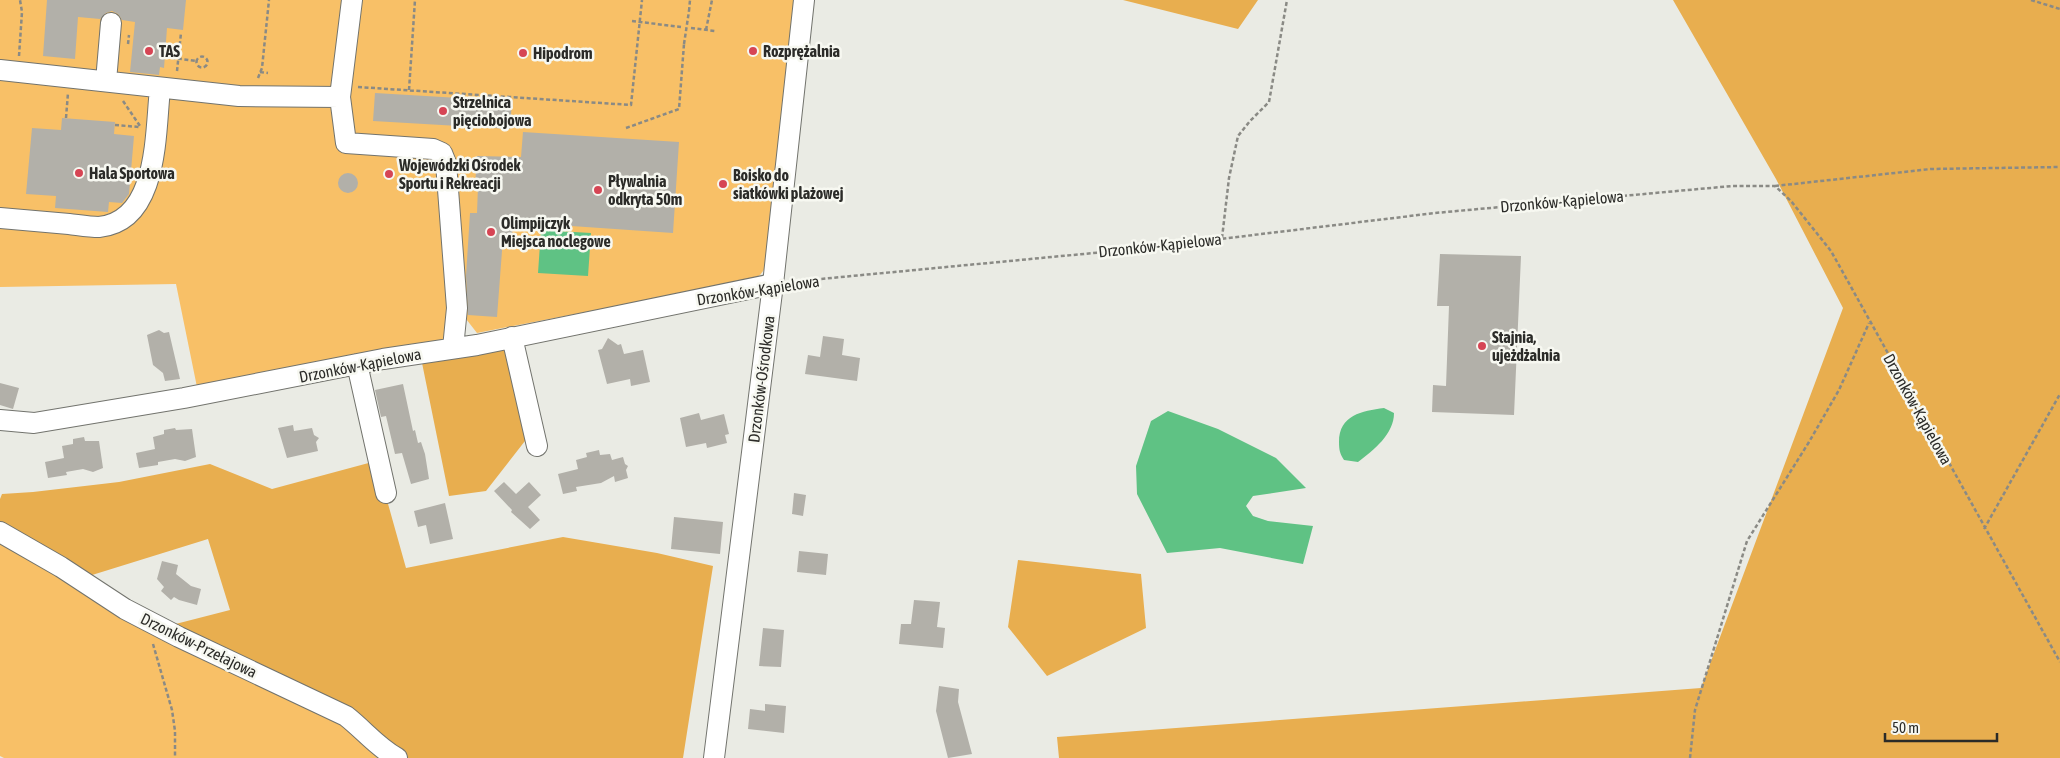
<svg xmlns="http://www.w3.org/2000/svg" width="2060" height="758" font-family="'Asap Condensed',sans-serif">
  <style>
    .green { fill: #f8c067 }
    .forest { fill: #e8ae4f }
    .water { fill: #5fc284 }
    .building { fill: #b2b0a9 }
    .lines { fill: none; stroke-linecap: round; stroke-linejoin: round }
    .minor-casing { stroke: #72736d; stroke-width: 22 }
    .path { stroke: #8a8a85; stroke-width: 2.5; stroke-dasharray: 4 2.5; stroke-linecap: butt }
    .minor { stroke: #fff; stroke-width: 20 }
    .path-bridge { stroke: #8a8a85; stroke-width: 2.5; stroke-dasharray: 4 2.5; stroke-linecap: butt }
    .poi-dot { fill: #d64554; stroke: #f7f8f1; stroke-width: 2 }
    .labels { text-anchor: middle; stroke-width: 5; stroke-linejoin: round; paint-order: stroke }
    .poi-label { font-size: 16px; font-weight: bold; fill: #2b2b28; stroke: #f7f8f1; text-anchor: start }
    .street-label { font-size: 16px; fill: #2b2b28; stroke: #f7f8f1 }
  </style>
  <rect width="100%" height="100%" fill="#eaebe4"/>
  <path class="green" d="M0,0h798l-32,267 -6,8 -9,5 -274,53 -14,-18 -17,25 -248,52 -22,-108 -176,3z
    M0,540l270,144 131,74h-397l-4,-2z"/>
  <path class="forest" d="M1123,0h135l-20,29z
    M1673,0h387v758h-1001l-2,-21 644,-49 142,-380 -67,-129z
    M518,336l21,87 -53,68 -37,5 -29,-143z
    M376,461l30,107 157,-31 94,16 56,13 -30,192h-282l-62,-43 -179,-87 70,-18 -22,-71 -132,41 -76,-40v-41l2,-5 31,-2 86,-10 91,-18 62,25z
    M1018,560l123,14 5,54 -99,48 -39,-49z"/>
  <path class="water" d="M541,230l50,3 -3,43 -50,-3z
    M1384,408l10,5c0,21 -20,37 -36,49l-14,-2c-4,-6 -5,-10 -5,-18 0,-27 23,-31 45,-34z
    M1168,411l50,18 58,29 30,30 -53,8 -7,10 7,10 15,5 45,5 -10,38 -83,-16 -53,5 -30,-59 -1,-28 15,-45z"/>
  <path class="building" d="M47,0h139l-3,30 -16,-2 -3,40 -4,-1 -1,8 -29,-3 5,-50 -13,-2 -4,-6 -6,-3 -6,2 -6,6 -22,-2 -3,42 -32,-3z
    M375,93l137,8 -2,28 -137,-8z
    M62,118l53,4 -1,12 20,2 -5,58 -7,9 -13,-1 -1,10 -53,-4 1,-12 -30,-2 6,-66 29,2z
    M523,132l156,10 -6,91 -160,-11 -1,16h-9l-6,79 -29,-2 -2,-39 4,-63h7l1,-27h-3l2,-30 44,1z
    M338 183a10 10 0 1 1 20 0a10 10 0 1 1-20 0Z
    M1440,254l81,2 -7,159 -82,-3 1,-27 13,1 3,-80h-12z
    M159,330l5,3 5,-1 11,47 -15,2 -2,-8 -10,-8 -6,-30z
    M823,336l21,3 -2,16 18,3 -3,23 -52,-7 3,-19 12,2z
    M608,338l10,7 3,-1 3,10 19,-4 7,32 -19,4 -1,-7 -23,5 -9,-34 4,-1z
    M0,383l19,5 -6,21 -13,-4z
    M403,384l10,47 2,-1 3,13 3,-1 4,12 4,25 -18,5 -9,-31 -7,1 -9,-38 -5,1 -6,-27z
    M699,413l2,7 23,-6 5,20 -4,1 2,8 -20,5 -1,-5 -20,4 -6,-29z
    M293,425l1,6 18,-3 2,7 5,3 -3,4 2,9 -31,7 -9,-30z
    M175,428l1,2 16,-1 4,28 -11,4 -10,-2 -17,3v3l-19,3 -3,-15 19,-4 -2,-12 11,-3v-4z
    M84,437l1,4h14l4,27 -10,4 -10,-3 -17,3 1,3 -19,3 -3,-16 19,-4 -2,-12 11,-2v-5z
    M599,450l1,5 10,-1 2,6 11,-3 2,7 3,2 -2,4 2,8 -13,4 -1,-6 -13,7 -25,4 1,4 -14,3 -5,-20 20,-5 -2,-9 11,-3 -1,-4z
    M504,482l12,12 13,-12 12,13 -13,12 12,13 -10,9 -19,-17 1,-2 -18,-19z
    M794,493l12,2 -3,21 -11,-2z
    M445,503l8,36 -23,5 -4,-19 -8,2 -4,-16z
    M674,517l49,5 -3,32 -49,-5z
    M799,551l29,3 -2,21 -29,-3z
    M162,561l16,4 -2,9 15,12 10,3 -4,16 -18,-5 -5,-3 -3,3 -10,-9 3,-4 -7,-8z
    M914,600l26,2 -3,25 8,1 -2,20 -44,-4 2,-20h10z
    M763,628l21,2 -3,37 -22,-1z
    M939,686l20,3 -1,13 14,52 -24,4 -12,-47z
    M765,704l21,2 -2,27 -36,-4 2,-20 15,2z"/>
  <g class="lines">
    <defs>
      <path id="minor" d="M352,0l-12,97 6,46 87,6 9,4 4,10 11,145 -4,40
        M0,70l239,26 101,1
        M106,81l5,-58
        M0,218c23,2 46,4 69,6 9,1 20,3 30,3 60,-6 56,-94 61,-138
        M512,337l25,109
        M357,364l29,129
        M0,420l34,3 150,-25 199,-39 94,-14 296,-61
        M0,532l61,35 64,42 54,28 167,79c18,14 31,31 51,42
        M714,758l59,-474 31,-284"/>
    </defs>
    <use href="#minor" class="minor-casing"/>
    <path class="path" d="M2031,0l29,9
      M689,11l1,-11
      M632,21l49,6
      M691,28l24,3
      M706,30l6,-30
      M128,44l1,-9
      M19,56l3,-44 -2,-12
      M196.5 62a5.5 5.5 0 1 1 11 0a5.5 5.5 0 1 1-11 0Z
      M165,57l32,4
      M177,71l4,-38
      M260,72l8,1
      M258,78l4,-10 7,-68
      M358,87l273,18 11,-105
      M409,90l6,-90
      M123,101l17,25
      M66,118l2,-25
      M115,125l24,2
      M626,128l53,-19 5,-65
      M1775,186l156,-17 129,-2
      M1222,238l7,-60 9,-42 12,-15 19,-19 18,-102
      M789,282l357,-34 289,-35 297,-27h43l16,15 40,50 229,411
      M1984,529l76,-135
      M153,644l19,66 3,21v27
      M1690,758l5,-48 52,-169 62,-99 30,-52 30,-67"/>
    <use href="#minor" class="minor"/>
    <path class="path-bridge" d="M684,44l5,-33"/>
  </g>
  <g class="poi-dot">
    <circle cx="149" cy="51" r="5"/>
    <circle cx="753" cy="51" r="5"/>
    <circle cx="523" cy="53" r="5"/>
    <circle cx="443" cy="111" r="5"/>
    <circle cx="79" cy="173" r="5"/>
    <circle cx="389" cy="174" r="5"/>
    <circle cx="723" cy="184" r="5"/>
    <circle cx="598" cy="190" r="5"/>
    <circle cx="491" cy="232" r="5"/>
    <circle cx="1482" cy="346" r="5"/>
  </g>
  <g class="labels">
    <g class="poi-label">
      <text x="159" y="57">TAS</text>
      <text x="763" y="57">Rozprężalnia</text>
      <text x="533" y="59">Hipodrom</text>
      <text x="453" y="108">Strzelnica<tspan x="453" dy="18">pięciobojowa</tspan></text>
      <text x="399" y="171">Wojewódzki Ośrodek<tspan x="399" dy="18">Sportu i Rekreacji</tspan></text>
      <text x="89" y="179">Hala Sportowa</text>
      <text x="733" y="181">Boisko do<tspan x="733" dy="18">siatkówki plażowej</tspan></text>
      <text x="608" y="187">Pływalnia<tspan x="608" dy="18">odkryta 50m</tspan></text>
      <text x="501" y="229">Olimpijczyk<tspan x="501" dy="18">Miejsca noclegowe</tspan></text>
      <text x="1492" y="343">Stajnia,<tspan x="1492" dy="18">ujeżdżalnia</tspan></text>
    </g>
    <g class="street-label">
      <text transform="translate(1562 201) rotate(-5)" y="6">Drzonków-Kąpielowa</text>
      <text transform="translate(1160 245) rotate(-6)" y="6">Drzonków-Kąpielowa</text>
      <text transform="translate(758 290) rotate(-9)" y="6">Drzonków-Kąpielowa</text>
      <text transform="translate(360 365) rotate(-11)" y="6">Drzonków-Kąpielowa</text>
      <text transform="translate(761 379) rotate(-83)" y="6">Drzonków-Ośrodkowa</text>
      <text transform="translate(1918 409) rotate(61)" y="6">Drzonków-Kąpielowa</text>
      <text transform="translate(199 645) rotate(26)" y="6">Drzonków-Przełajowa</text>
    </g>
  </g>
  <path d="M1885 733v8h112v-8" fill="none" stroke="#2b2b28" stroke-width="2.5"/>
  <text x="1892" y="733" font-size="15" fill="#2b2b28" stroke="#f7f8f1" stroke-width="4" paint-order="stroke">50 m</text>
</svg>
